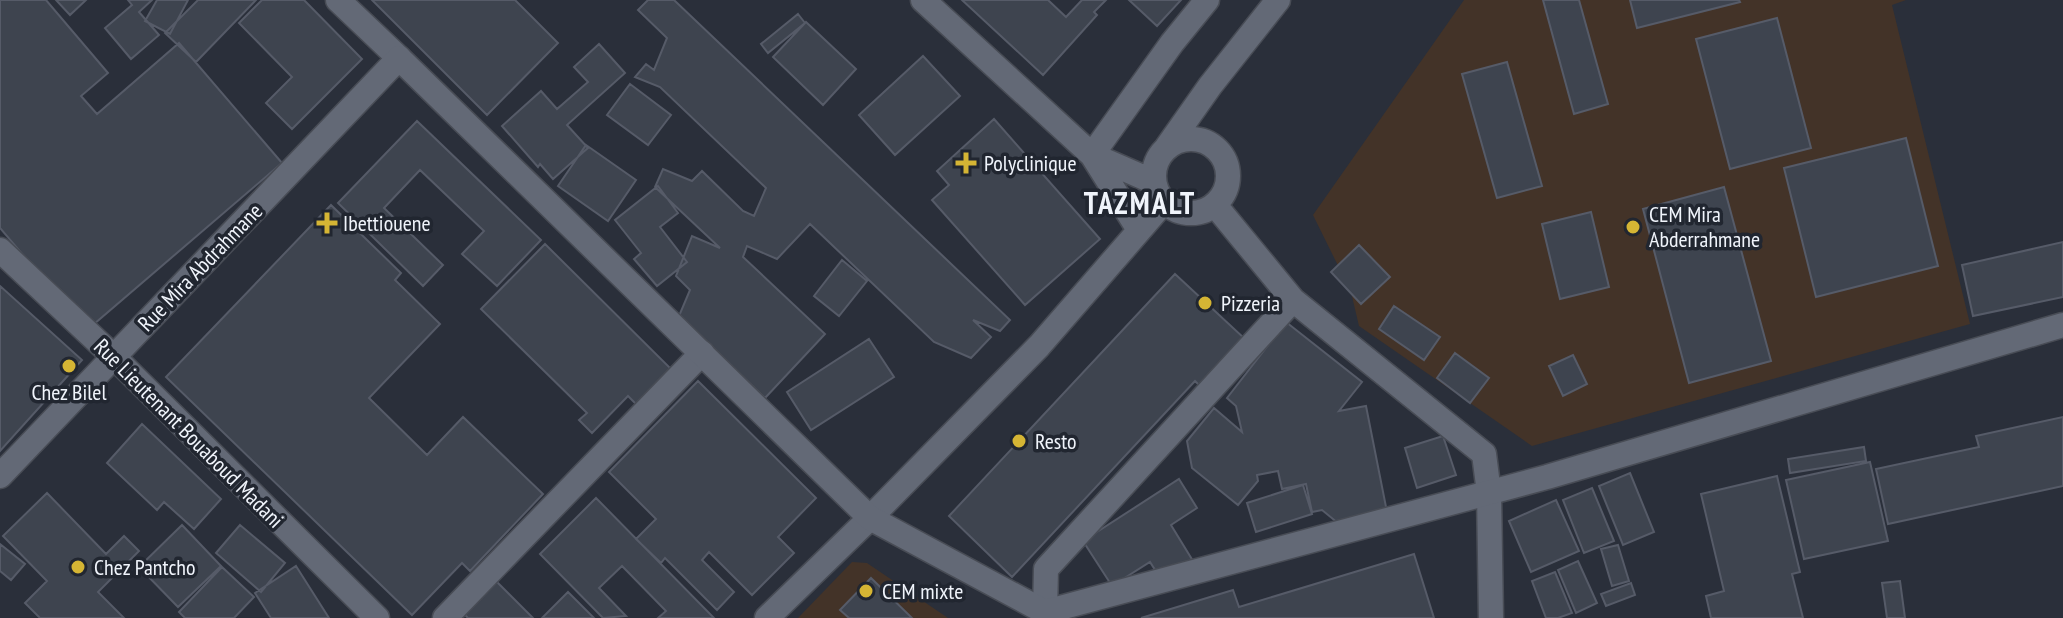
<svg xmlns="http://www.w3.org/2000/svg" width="2063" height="618" font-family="'PT Sans Narrow',sans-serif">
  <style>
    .education { fill: #433328 }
    .building { fill: #3e444f; stroke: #565b68; stroke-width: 2 }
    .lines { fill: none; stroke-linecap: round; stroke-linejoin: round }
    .street-casing { stroke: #484c55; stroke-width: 27 }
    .secondary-casing { stroke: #484c55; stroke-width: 27 }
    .street { stroke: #636976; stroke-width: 24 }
    .secondary { stroke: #636976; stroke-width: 24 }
    .poi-dot { fill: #d5b534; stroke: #212630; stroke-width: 3 }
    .labels { text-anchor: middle; stroke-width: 7; stroke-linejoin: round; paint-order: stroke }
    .poi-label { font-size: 22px; fill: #f0f4fb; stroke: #212630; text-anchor: start }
    .street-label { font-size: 22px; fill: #f0f4fb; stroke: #212630 }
    .district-label { font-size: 30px; font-weight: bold; letter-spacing: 2px; fill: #f0f4fb; stroke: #212630 }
  </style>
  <rect width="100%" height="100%" fill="#2a2f3a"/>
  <path class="education" d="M1464,0h442l-14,5 78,319 -438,122 -173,-120 -8,-34 -38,-77z
    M852,562l15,1 81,55h-150z"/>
  <path class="building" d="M0,0h46l62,73 -27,23 16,18 82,-71 103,120 -195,167 -87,-102z
    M56,0h30l-16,15z
    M128,0h24l-13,12 20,23 -28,24 -26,-31 27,-23z
    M157,0h31l-18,34 -25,-13z
    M198,0h58l-60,62 -31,-29z
    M262,0h42l58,59 -70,70 -26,-26 26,-26 -53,-54z
    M372,0h143l43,43 -71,72z
    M648,0h26l336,320 -10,11 -27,-11 18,17 -20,21 -37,-16 -124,-118 -33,35 -30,-13 -4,11 82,77 -60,64 -86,-82 11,-26 -14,-14 16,-40 28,12 -65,-61 8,-18 29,12 10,-10 41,40 11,5 12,-28 -106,-101 -25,-10 11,-13 8,6 13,-32 -29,-28z
    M962,0h86l18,17 16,-17h24l-12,12 3,3 -54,60z
    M1129,0h52l-24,26z
    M1543,0h36l29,104 -34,10z
    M1630,0h109l1,2 -103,26z
    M798,14l7,9 -37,30 -7,-9z
    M1777,18l34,130 -81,21 -34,-130z
    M806,22l50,47 -33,36 -50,-48z
    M599,44l26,29 -58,52 21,23 -35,31 -13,-15 -2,3 -36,-41 39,-35 16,18 31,-27 -14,-15z
    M923,56l37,40 -65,59 -36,-40z
    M1507,62l35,124 -45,12 -35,-124z
    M630,84l41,31 -23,30 -41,-30z
    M994,119l106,120 -75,66 -93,-105 17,-15 -12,-14z
    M417,121l124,119 -44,46 -35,-32 22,-23 -64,-61 -36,38 59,57 -20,21 -85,-83z
    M1906,138l32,128 -122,31 -32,-129z
    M586,145l50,35 -28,41 -50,-35z
    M658,186l20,27 -18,14 27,35 -30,24 -23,-27 7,-6 -26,-33z
    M1724,187l47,174 -82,22 -46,-174z
    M331,205l70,68 -6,7 45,44 -71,74 58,57 36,-38 80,77 -73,77 -8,-8 -50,52 -246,-238z
    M1591,212l18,75 -49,12 -18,-75z
    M2063,242v55l-90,19 -11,-51z
    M545,244l126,125 -34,36 -9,-9 -36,37 -13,-13 8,-7 -106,-104z
    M1359,245l31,32 -29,27 -30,-32z
    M842,260l25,21 -28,35 -25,-20z
    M1175,274l70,65 -44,48 -6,-6 -183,196 -63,-61z
    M0,286l82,74 -82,91z
    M1394,306l46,31 -16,23 -45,-31z
    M1286,322l76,60 -23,29 27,-5 21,106 -38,20 -27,-22 -10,2 -6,-28 -24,5 -4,-18 -21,4 1,6 -20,24 -46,-37 -5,-27 27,-33 28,24 -6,-26 -9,-8z
    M869,339l25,38 -83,53 -24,-38z
    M1455,353l34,25 -19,25 -33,-25z
    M1573,355l14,29 -24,12 -14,-30z
    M698,381l118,117 -38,39 16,16 -42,42 -43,-43 -7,8 32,32 -17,18 -52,-52 -4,5 -25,-24 20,-20 -47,-47z
    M2063,417v69l-175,38 -12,-55 103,-22 -3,-11z
    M142,424l79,75 -27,30 -30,-27 -7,8 -50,-47z
    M1443,436l13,39 -39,13 -12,-40z
    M1864,447l2,14 -76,12 -2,-14z
    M1870,462l18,79 -84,18 -18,-79z
    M1630,473l24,59 -31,13 -24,-59z
    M1777,476l23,96 -8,2 11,44h-92l-5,-22 18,-5 -23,-97z
    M1179,479l18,29 -26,17 22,36 -31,20 -12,-19 -38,24 -29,-45z
    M1303,485l9,29 -56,18 -9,-29z
    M1592,488l22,53 -30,12 -21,-53z
    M47,493l59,61 18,-18 15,15 -41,41 26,26h-84l-15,-15 22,-22 -44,-45z
    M596,498l118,120h-56l8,-7 -44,-45 -23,22 27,28 -23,2 -63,-64z
    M1556,500l23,51 -48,21 -22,-51z
    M182,525l39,41 -43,41 -39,-40z
    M240,525l45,38 -24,29 -45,-39z
    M0,544l25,20 -14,16 -11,-9z
    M1618,545l11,36 -17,5 -11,-37z
    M1414,554l20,64h-293l92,-28 6,17z
    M1578,561l19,42 -21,10 -18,-43z
    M296,566l33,52h-58l-16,-25z
    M222,567l32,30 -20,21h-49l-6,-6z
    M1555,572l17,41 -14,5h-12l-14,-37z
    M871,578l41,40h-63l-9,-8z
    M495,580l38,38h-65l-5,-5z
    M1900,581l5,37h-18l-5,-35z
    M1631,583l4,12 -29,11 -5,-12z
    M568,592l26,26h-52z"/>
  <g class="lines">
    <defs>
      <path id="street" d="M338,0l61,58
        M923,0l169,155 62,27
        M1154 176a37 37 0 1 1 74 0a37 37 0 1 1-74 0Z
        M1167,147l43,-61 68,-86
        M1215,205l78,95 191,154 5,39 2,125
        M1139,230l-47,-75 80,-112 35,-43
        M0,250l114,107 263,261
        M1045,612l1,-43 247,-269
        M445,618l257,-265
        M767,618l103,-100 169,-172 125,-144"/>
      <path id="secondary" d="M0,476l399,-418 471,460 175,94 502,-135 516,-152"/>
    </defs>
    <use href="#street" class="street-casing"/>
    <use href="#secondary" class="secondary-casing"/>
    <use href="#street" class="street"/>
    <use href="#secondary" class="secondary"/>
  </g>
  <g class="poi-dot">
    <path d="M962 151h8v8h8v8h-8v8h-8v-8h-8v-8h8z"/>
    <path d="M323 211h8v8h8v8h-8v8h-8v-8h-8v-8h8z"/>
    <circle cx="1633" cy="227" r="8"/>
    <circle cx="1205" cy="303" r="8"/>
    <circle cx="69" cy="366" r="8"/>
    <circle cx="1019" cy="441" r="8"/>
    <circle cx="78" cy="567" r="8"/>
    <circle cx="866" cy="591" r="8"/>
  </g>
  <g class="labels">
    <g class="poi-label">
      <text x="984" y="171">Polyclinique</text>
      <text x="1649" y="222">CEM Mira<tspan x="1649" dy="25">Abderrahmane</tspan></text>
      <text x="343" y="231">Ibettiouene</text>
      <text x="1221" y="311">Pizzeria</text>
      <text x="69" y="400" text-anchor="middle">Chez Bilel</text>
      <text x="1035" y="449">Resto</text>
      <text x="94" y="575">Chez Pantcho</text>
      <text x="882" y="599">CEM mixte</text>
    </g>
    <g class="street-label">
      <text transform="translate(200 267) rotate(-46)" y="8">Rue Mira Abdrahmane</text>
      <text transform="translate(189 433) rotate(45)" y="8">Rue Lieutenant Bouaboud Madani</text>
    </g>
    <g class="district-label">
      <text x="1140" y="214">TAZMALT</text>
    </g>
  </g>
</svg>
